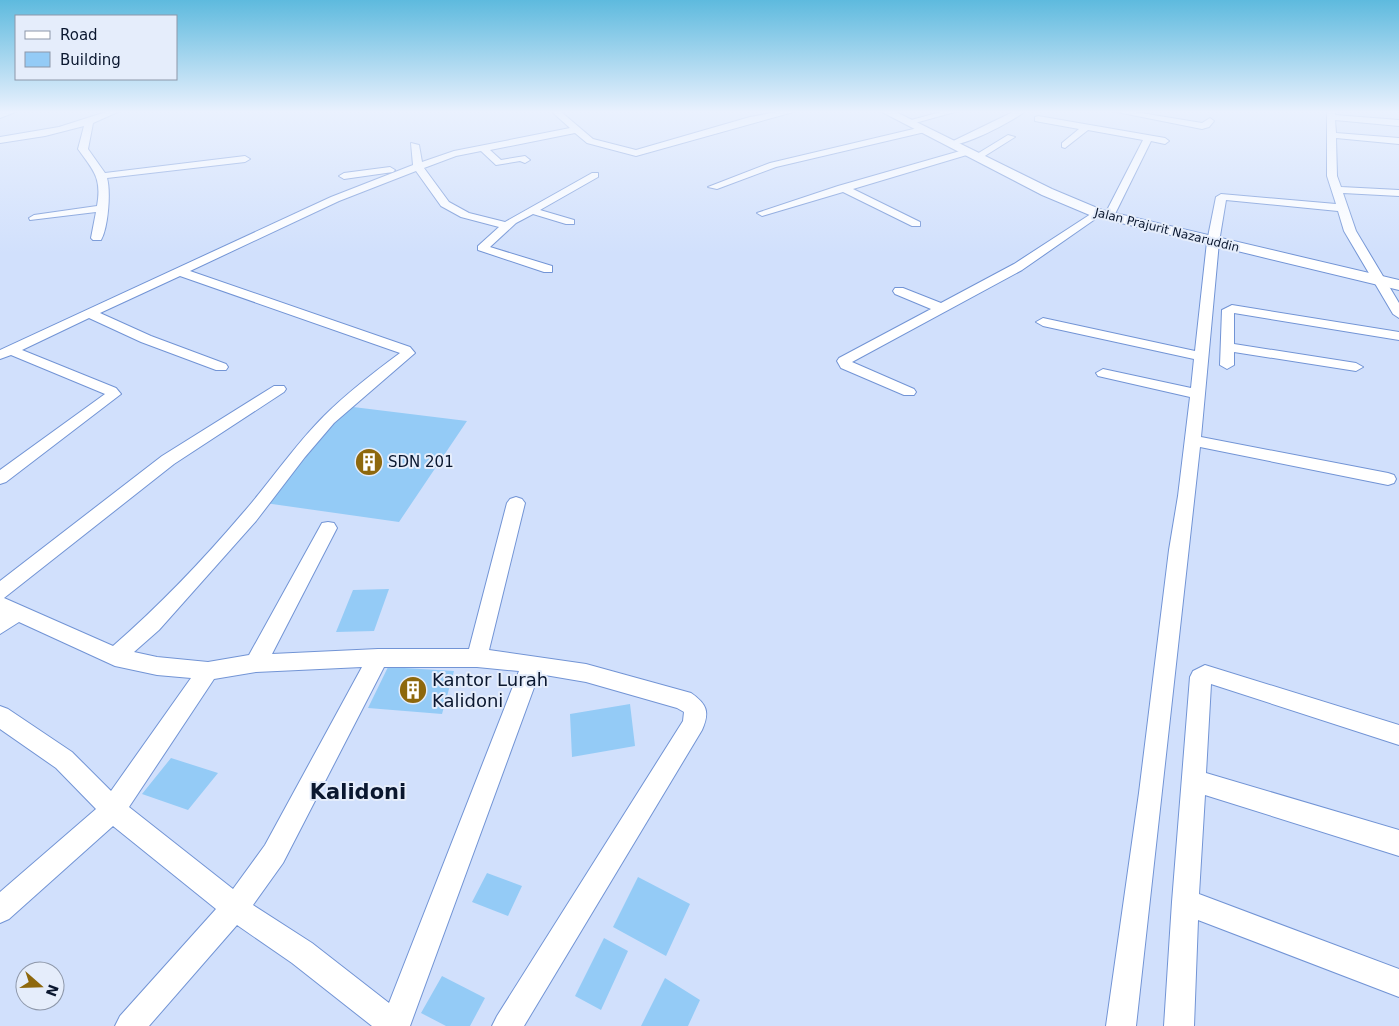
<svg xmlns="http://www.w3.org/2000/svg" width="1399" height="1026" font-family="'DejaVu Sans',sans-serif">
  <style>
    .building { fill: #94cbf6 }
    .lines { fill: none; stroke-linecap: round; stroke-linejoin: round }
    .street-casing { stroke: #7294d5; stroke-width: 2 }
    .secondary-casing { stroke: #7294d5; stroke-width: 2 }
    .street { fill: #fff; fill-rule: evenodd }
    .secondary { fill: #fff; fill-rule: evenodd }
    .labels { text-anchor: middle; stroke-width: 4; stroke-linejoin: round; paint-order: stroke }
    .far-street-label { font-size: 12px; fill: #0a172f; stroke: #e5edfb }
    .poi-label { font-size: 15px; fill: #0a172f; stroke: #e5edfb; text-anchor: start }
    .near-poi-label { font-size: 18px; fill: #0a172f; stroke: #e5edfb; text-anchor: start }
    .near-quarter-label { font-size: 21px; font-weight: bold; fill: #0a172f; stroke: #e5edfb }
  </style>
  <rect width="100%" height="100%" fill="#d1e0fc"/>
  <path class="building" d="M345,406l122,15 -68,101 -134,-19z
    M389,589l-15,42 -38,1 17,-42z
    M388,667l66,4 -12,43 -74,-6z
    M630,704l5,42 -63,11 -2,-43z
    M171,758l47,15 -30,37 -46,-16z
    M487,873l35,13 -14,30 -36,-14z
    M638,877l52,27 -24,52 -53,-29z
    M604,938l24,13 -27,59 -26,-14z
    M442,976l43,22 -15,28h-24l-25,-13z
    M665,978l35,22 -12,26h-47z"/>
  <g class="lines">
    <defs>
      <path id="street" d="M6,111h12l-18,7v-6z
        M109,111h11l-27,12 -5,26 17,24 140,-17 5,3 -5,3 -138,16c4,14 1,50 -6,62h-8l-2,-2 5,-26 -66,8 -1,-2 5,-3 63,-9c5,-28 -3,-35 -19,-57l6,-23 -39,10 -45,7v-6l59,-10z
        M551,111h9l33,28 43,11 114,-33 32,-6h15l-161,45 -49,-13 -12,-10 -85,17 11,10 24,-4 5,4 -5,3 -5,-2 -24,4 -15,-14 -25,5 -32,12 25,34 20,11 36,9 87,-49h6v4l-58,33 34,10v4h-8l-33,-10 -17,9 -26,24 62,19v6h-8l-66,-22v-4l21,-19 -38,-10 -20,-11 -25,-35 -77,30 -149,70 220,76 5,6 -81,70 -29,34 -49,64 -97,109 -25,22 23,5 51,5 41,-7 73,-132 6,-1 6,1 3,5 -65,126 106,-5h91l38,-146 3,-4 6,-2 6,2 3,4 -36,147 97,14 105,29c16,11 19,19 11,37l-178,296h-32l5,-10 186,-295 1,-9 -7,-4 -91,-26 -47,-8 -129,352h-38l-80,-63 -55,-38 -88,101h-34l5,-10 96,-107 -103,-83 -104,93 -9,4v-31l96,-83 -40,-41 -56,-39v-23l8,3 64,43 39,39 80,-113 -34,-3 -42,-9 -96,-44 -19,12v-53l162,-125 112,-70h10l2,3 -2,3 -110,72 -170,134 109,48c46,-40 90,-86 130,-133 28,-32 51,-67 81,-97 23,-23 49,-43 76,-63l-220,-77 -80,37 51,23 75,28 2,3 -2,3h-10l-75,-28 -52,-24 -67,32 94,38 5,6 -115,88 -6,2v-14l105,-76 -94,-39 -11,4v-9l331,-153 82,-32 -2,-22 8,2 3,17 32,-11 116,-23zM362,667l-97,178 -32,44 -104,-82 85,-128 42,-7zM384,667h93l42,4 -130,332 -77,-60 -59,-38 30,-42z
        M944,111h14l-50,14 -4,-3z
        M1015,111h10c-9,9 -69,40 -78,33z
        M1112,111h17l73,12 8,-5 4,3 -5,6 -7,2z
        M1327,111h8v4l64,5v6l-64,-6 1,13 63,5v6l-63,-6 1,38 4,11 58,3v6l-56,-3 13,38 43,72v15l-6,-4 -49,-83 -6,-20 -112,-11 -7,42 -18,195 187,36 6,2 2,4 -2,4 -6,2 -188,-38 -64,579h-30l33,-233 30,-243 9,-54 12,-99 -92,-21 -2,-3 7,-4 88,19 3,-29 -151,-33 -7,-4 7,-4 152,33 12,-109 9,-45 5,-3 115,10 -9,-28z
        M1038,116l127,22 4,3 -4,3 -14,-3 -37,75 -5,3 -5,-3 39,-76 -55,-10 -23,18 -3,-1v-4l17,-14 -44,-8v-4z
        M922,127l4,3 -1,2 -149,35 -59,22 -9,-2 62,-24z
        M1008,135l7,2 -35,22 -8,-2z
        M967,149l3,1v4l-117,35 67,33v4h-8l-69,-34 -81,24 -5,-3 81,-27z
        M390,167l5,3 -2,2 -49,7 -5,-3 5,-3z
        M1097,210l4,1v4l-79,55 -170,92 62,27 2,3 -2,3h-10l-63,-27 -4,-7 2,-3 92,-49 -36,-15 -2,-3 2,-3h8l38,15 73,-39z
        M1232,305l167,27v8l-165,-27v31l122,19 7,4 -7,4 -122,-19v13l-7,4 -7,-4 2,-55z
        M1205,665l194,60v20l-188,-61 -5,89 193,57v26l-194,-61 -6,99 200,75v28l-201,-77 -4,106h-30l8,-124 18,-225 3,-6z"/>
      <path id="secondary" d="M880,111h14l158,78 50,21 297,70v10l-307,-74 -50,-21z"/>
    </defs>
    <use href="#street" class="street-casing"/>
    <use href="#secondary" class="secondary-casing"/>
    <use href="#street" class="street"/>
    <use href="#secondary" class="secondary"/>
  </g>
  <linearGradient id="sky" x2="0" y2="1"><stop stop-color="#5ebade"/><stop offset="0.44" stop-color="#eaf1fe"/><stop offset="1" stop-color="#eaf1fe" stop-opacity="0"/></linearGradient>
  <rect width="1399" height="254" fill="url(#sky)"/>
  <defs>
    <symbol id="building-disc" viewBox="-11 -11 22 22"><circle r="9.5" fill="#8e680d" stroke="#e5edfb"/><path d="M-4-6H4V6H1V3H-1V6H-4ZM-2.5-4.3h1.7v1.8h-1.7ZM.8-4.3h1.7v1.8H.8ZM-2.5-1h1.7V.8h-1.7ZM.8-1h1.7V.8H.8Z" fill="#fff"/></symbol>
  </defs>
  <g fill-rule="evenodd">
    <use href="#building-disc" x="353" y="446" width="32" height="32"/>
    <use href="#building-disc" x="397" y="674" width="32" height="32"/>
  </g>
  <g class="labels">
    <g class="far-street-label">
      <text transform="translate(1167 230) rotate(14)" y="4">Jalan Prajurit Nazaruddin</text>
    </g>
    <g class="poi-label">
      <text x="388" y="467">SDN 201</text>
    </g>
    <g class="near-poi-label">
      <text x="432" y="686">Kantor Lurah<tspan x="432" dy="21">Kalidoni</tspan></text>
    </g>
    <g class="near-quarter-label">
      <text x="358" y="799">Kalidoni</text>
    </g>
  </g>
  <rect x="15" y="15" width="162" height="65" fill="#e5edfb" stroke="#8d97a9"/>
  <rect x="25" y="31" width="25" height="8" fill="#ffffff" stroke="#8d97a9"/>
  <text x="60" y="40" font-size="15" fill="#0a172f">Road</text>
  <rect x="25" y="52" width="25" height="15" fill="#94cbf6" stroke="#8d97a9"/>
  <text x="60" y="65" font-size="15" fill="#0a172f">Building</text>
  <g transform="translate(40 986) rotate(110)"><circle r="24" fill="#e5edfb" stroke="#8d97a9"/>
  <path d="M0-4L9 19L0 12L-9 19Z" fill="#8e680d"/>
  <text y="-8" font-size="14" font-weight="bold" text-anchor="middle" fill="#0a172f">N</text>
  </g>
</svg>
